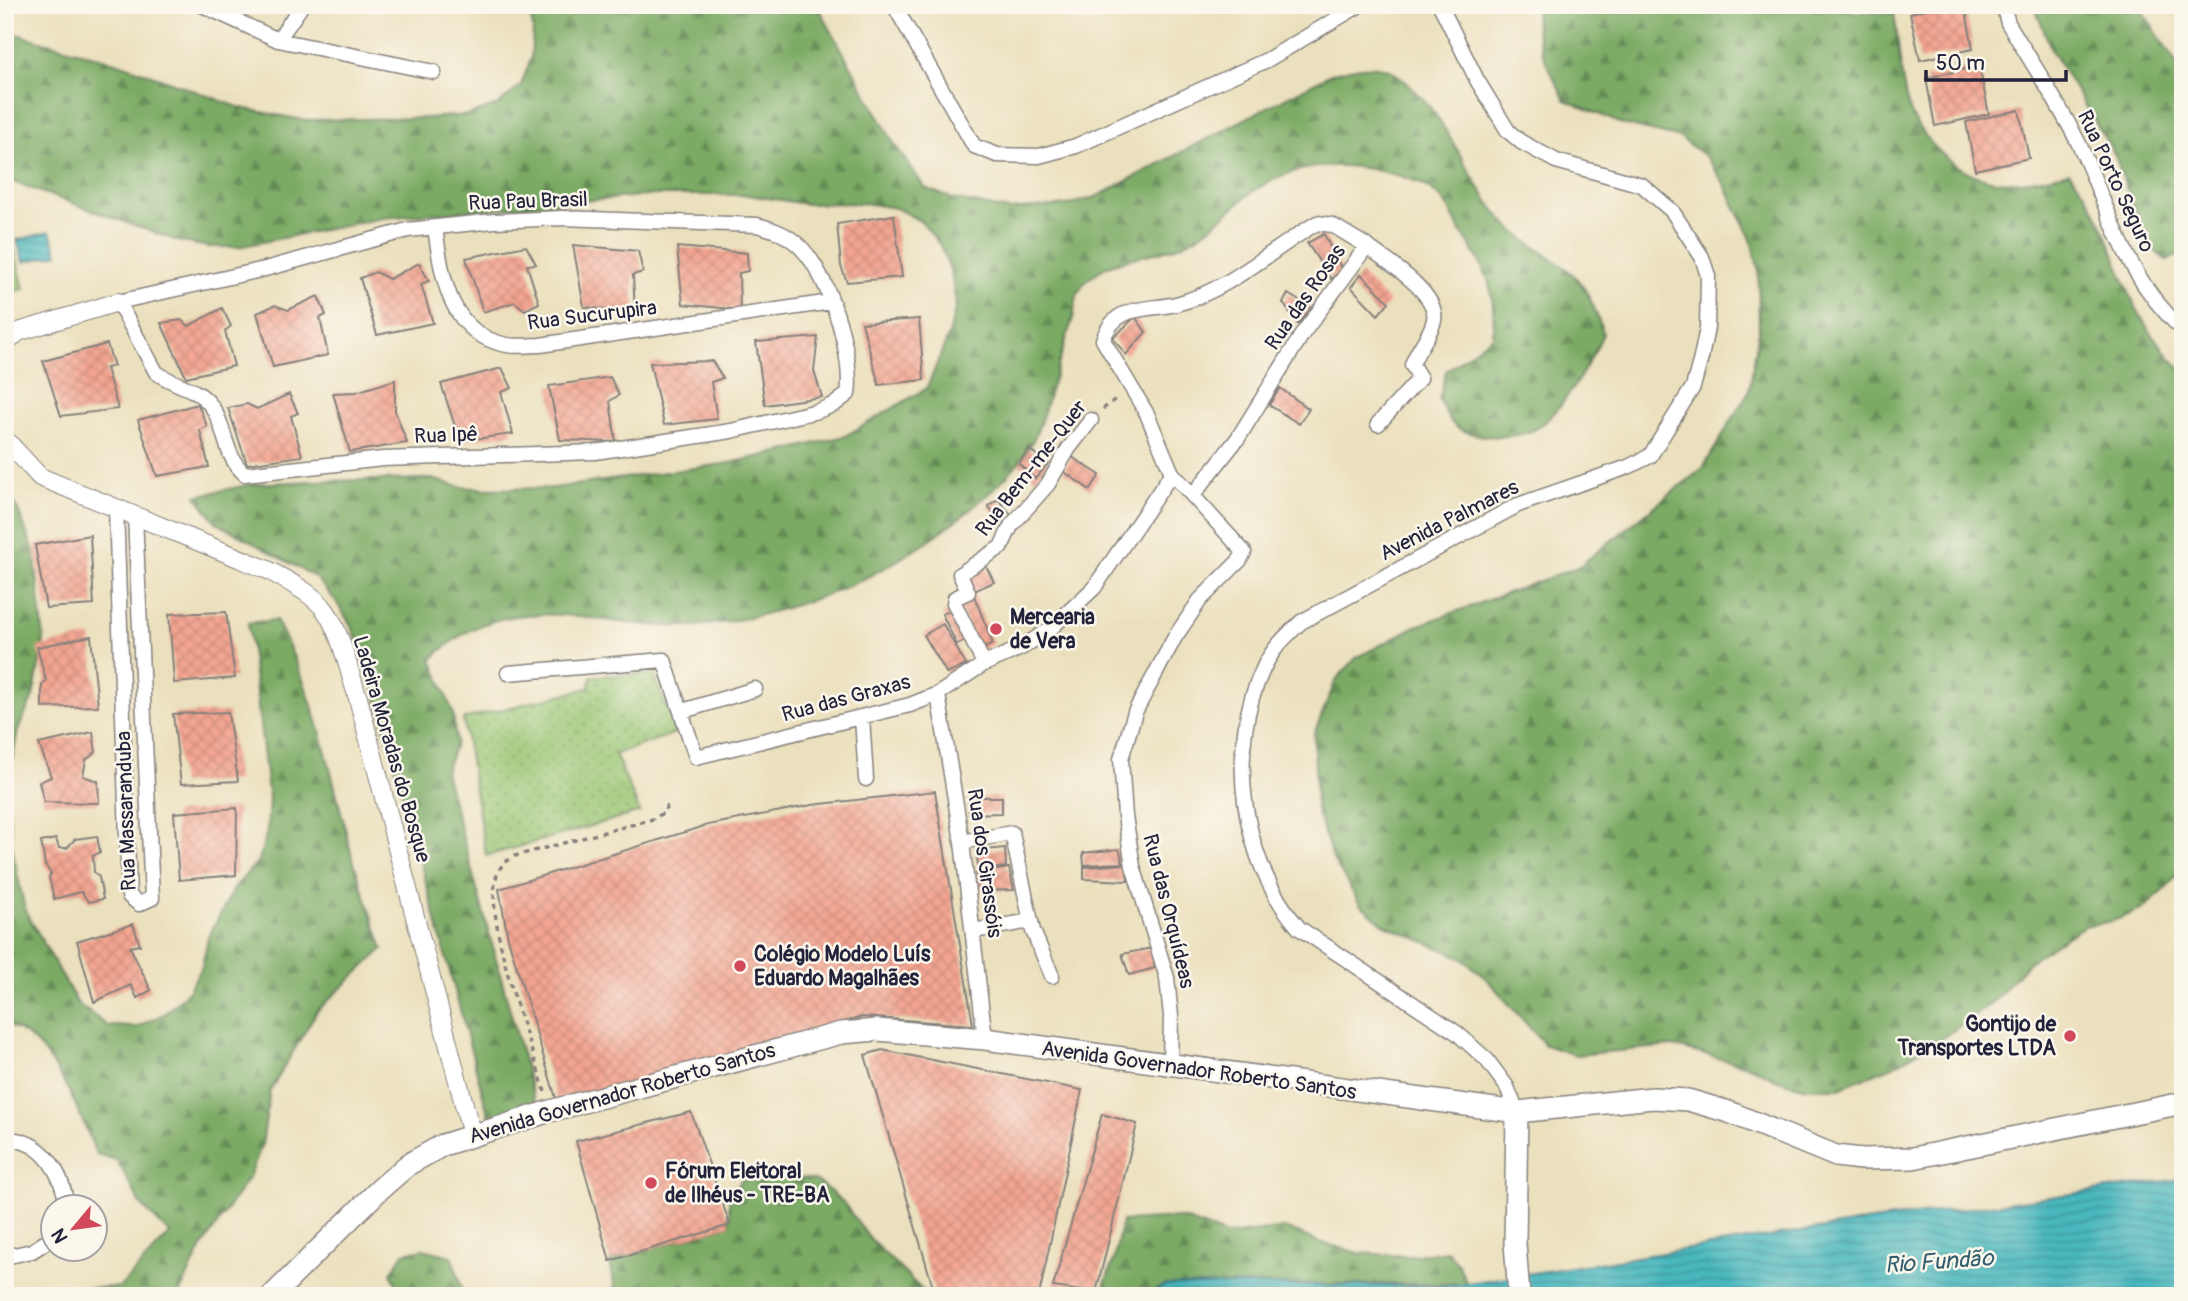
<svg xmlns="http://www.w3.org/2000/svg" width="2188" height="1301" font-family="Pangolin,sans-serif">
  <style>
    .green { fill: url(#green-dots); stroke: #5e7456; stroke-width: 2 }
    .forest { fill: url(#forest-firs); stroke: #4e6650; stroke-width: 2 }
    .pitch { fill: #99c572; stroke: #5e7456; stroke-width: 2 }
    .water { fill: url(#water-rules); stroke: #366d7c; stroke-width: 2 }
    .building { fill: url(#building-cross-hatch) }
    .lines { fill: none; stroke-linecap: round; stroke-linejoin: round }
    .minor-casing { stroke: #86817c; stroke-width: 17 }
    .tertiary-casing { stroke: #86817c; stroke-width: 20 }
    .secondary-casing { stroke: #86817c; stroke-width: 24 }
    .path { stroke: #86817c; stroke-width: 3.5; stroke-dasharray: 5 5; stroke-linecap: butt }
    .minor { stroke: #fff; stroke-width: 14 }
    .tertiary { stroke: #fff; stroke-width: 18 }
    .secondary { stroke: #fff; stroke-width: 21 }
    .poi-dot { fill: #d1495b; stroke: #fbf7ec; stroke-width: 2.5 }
    .labels { text-anchor: middle; stroke-width: 5; stroke-linejoin: round; paint-order: stroke }
    .street-label { font-size: 21px; fill: #22223b; stroke: #fbf7ec }
    .poi-label { font-size: 21px; font-weight: bold; fill: #22223b; stroke: #fbf7ec; text-anchor: start }
    .water-label { font-size: 23px; font-style: italic; fill: #325e6f; stroke: #fbf7ec }
  </style>
  <defs>
    <pattern id="green-dots" width="8" height="8" patternUnits="userSpaceOnUse" patternTransform="scale(1.75)"><rect width="8" height="8" fill="#99c572"/><path d="M2 2h.1M6 6h.1" fill="none" stroke="#7ca05f" stroke-width="1.8" stroke-linecap="round"/></pattern>
    <pattern id="forest-firs" width="22" height="20" patternUnits="userSpaceOnUse" patternTransform="scale(1.75)"><rect width="22" height="20" fill="#7aaa64"/><path d="M5 1l3.5 6h-7zM16 11l3.5 6h-7z" fill="#648a54"/></pattern>
    <pattern id="water-rules" width="6" height="5" patternUnits="userSpaceOnUse" patternTransform="scale(1.75)"><rect width="6" height="5" fill="#49b8be"/><path d="M0 2.5h6" fill="none" stroke="#3c959c"/></pattern>
    <pattern id="building-cross-hatch" width="8" height="8" patternUnits="userSpaceOnUse" patternTransform="scale(1.75)"><rect width="8" height="8" fill="#f3a591"/><path d="M0 0l8 8M0 8l8-8" fill="none" stroke="#d08e7e"/></pattern>
  </defs>
  <rect width="100%" height="100%" fill="#fbf7ec"/>
  <filter id="ink" filterUnits="userSpaceOnUse"><feTurbulence type="fractalNoise" baseFrequency=".0143" numOctaves="2"/><feDisplacementMap in="SourceGraphic" scale="14" xChannelSelector="R" yChannelSelector="G"/><feConvolveMatrix kernelMatrix="1 2 1 2 8 2 1 2 1" color-interpolation-filters="sRGB"/></filter>
  <filter id="wash" filterUnits="userSpaceOnUse"><feTurbulence type="fractalNoise" baseFrequency=".00686" numOctaves="4" result="noise"/><feDisplacementMap in="SourceGraphic" scale="28" xChannelSelector="R" yChannelSelector="G"/><feGaussianBlur stdDeviation="1.57" result="paint"/><feColorMatrix in="noise" values="0 0 0 0 0 0 0 0 0 0 0 0 0 0 0 0 0 1.4 0 .05"/><feComposite in="paint" operator="in"/></filter>
  <g filter="url(#wash)">
    <rect width="100%" height="100%" fill="#ebe0bd"/>
    <path class="green" d="M654,674l22,59 -61,21 25,58 -154,44 -23,-137 126,-31 3,-12z"/>
    <path class="forest" d="M528,5h289l76,137 32,46 28,11 56,11 58,-5 29,-8 237,-124c19,-5 38,-10 57,-3 6,3 12,9 17,13 46,39 63,109 106,147 49,42 70,33 90,104 -13,28 -39,74 -64,93 -18,13 -71,14 -87,-4 -5,-6 -9,-16 -13,-23l7,-29 47,-35c4,-51 -8,-67 -35,-109 -4,-8 -8,-17 -13,-24 -14,-19 -39,-26 -61,-31 -46,-12 -93,-8 -133,21 -22,17 -40,37 -66,50 -34,17 -84,11 -106,48 -4,6 -4,19 -6,27 -8,24 -15,49 -23,73 -6,20 -11,41 -22,58 -30,47 -108,101 -157,126 -45,24 -129,49 -180,51 -93,5 -182,-46 -259,33l21,54 3,29 -11,30 92,337 -47,12 -117,-435 -21,-59 -17,-27 -20,-23 -98,-54 -21,-27 56,-12 61,-3 119,-2 28,8 28,2 65,-1 177,-25 58,-13 57,-14 82,-48 23,-56 6,-28 -5,-32 -11,-27 -18,-23 -26,-14 -32,-5 -58,1 -58,-9h-94l-272,23 -144,29h-30l-30,-6 -173,-62v-148l114,32 122,45 62,12 124,-2 41,-3 30,-10 23,-20 10,-27 2,-29z
      M1537,5h276l44,7 37,2c5,26 6,66 14,91 6,19 19,35 34,49 41,37 76,30 127,18 36,40 45,92 69,139 11,22 27,42 45,60v497l-17,21 -25,21 -28,11 -29,5 -54,35 -37,41 -49,35 -51,29 -54,22h-32l-29,-8 -26,-13 -80,-21 -97,9 -30,-10 -60,-68 -25,-20 -77,-33 -23,-20 -26,-43 -18,-51 -2,-76 22,-54 20,-22 58,-31 164,-60 125,-99 46,-77 10,-61 -1,-62 -7,-29 -27,-56 -18,-26 -25,-19 -59,-14 -57,-24c-14,-29 -35,-61 -28,-95z
      M2034,5h104l45,68v180l-16,8 -22,-19 -30,-87 -62,-102z
      M5,478l29,73 10,89 -11,57 -15,33 -12,63 7,59 12,58 53,94 30,22 29,1 27,-13 22,-20 16,-27 6,-29 26,-50 25,-28 8,-29 2,-31 -21,-177 28,-3c37,69 54,146 72,221 9,36 23,72 35,108l-66,62 -47,80 -8,54 -12,30 -48,72 -24,49h-125l7,-7 60,-2 50,-53 -29,-29 -24,-45 -21,-6c-14,-38 -47,-120 -91,-129z
      M770,1173l47,8 25,20 28,38 54,53 60,4h-368l-6,-35 119,-36v-26l12,-19z
      M1181,1218l46,17 58,-7 34,14 40,11 50,3 38,-5 12,15 8,18 -301,1 -22,11h-59l17,-5 12,-32 8,-38z
      M423,1249l29,7 12,40h-62l-11,-23 13,-20z"/>
    <path class="pitch" d="M12,240l12,49 -19,4v-52z"/>
    <path class="water" d="M50,232l8,22 -34,8 -7,-22z
      M2183,1179v117h-1038l21,-11 282,1 409,-63z"/>
    <g id="blocks">
      <path class="building" d="M1942,5h23l8,44 -53,11 -10,-47z
        M1979,66l10,48 -54,12 -9,-48z
        M2019,110l10,48 -54,12 -9,-48z
        M894,215l8,62 -55,5 -6,-16 -4,-42z
        M1324,234l18,36 -11,9 -24,-36z
        M573,245l65,6 5,21 -10,3 2,38 -51,-6z
        M526,246l10,18 -9,1 12,38 -14,7 -10,-8 -32,10 -17,-54z
        M677,247l70,6 1,18 -9,2 1,37 -57,-6z
        M419,263l10,18 -8,3 12,39 -56,12 -17,-57 16,-6 13,7z
        M1361,274l28,28 -11,13 -27,-28z
        M1288,294l23,14 -13,16 -15,-21z
        M318,296l8,19 -6,3 8,37 -55,12 -16,-54 18,-8 13,5z
        M222,308l9,18 -6,5 9,35 -48,11 -25,-54 20,-3 8,6z
        M1135,317l11,15 -20,23 -13,-17z
        M919,319l5,61 -45,5 -17,-62z
        M818,337l-4,34 8,26 -57,8 -9,-63z
        M107,344l7,22 -8,2 12,41 -57,7 -18,-55z
        M712,361l11,17 -12,4 6,37 -53,6 -14,-62z
        M502,368l10,20 -11,4 12,42 -53,7 -19,-57z
        M610,377l9,18 -9,6 6,41 -56,-2 -11,-54z
        M395,380v31l12,32 -57,9 -17,-59 23,-1z
        M1280,388l29,21 -10,15 -30,-19z
        M289,394l9,19 -7,3 11,40 -55,8 -19,-56 19,-4 10,5z
        M198,404l9,22 -7,4 9,37 -52,9 -19,-56z
        M1029,449l19,15 -13,15 -16,-15z
        M1072,457l28,18 -10,15 -27,-19z
        M998,499l14,17 -9,8 -15,-18z
        M90,535l4,70 -48,3 -11,-63z
        M986,566l8,16 -22,10 -8,-16z
        M973,593l20,51 -14,7 -22,-50z
        M955,609l13,30 -11,6 -15,-31z
        M226,612l9,66 -61,5 -5,-69z
        M943,624l23,41 -19,9 -23,-39z
        M91,636l7,70 -56,2v-23l4,-4 -9,-34z
        M228,712l10,69 -57,3 -8,-70z
        M93,732l3,20 -10,8 -3,16 15,5 1,22 -55,-1 -5,-20 12,-5 -12,-33z
        M935,791l38,234 -111,-8 -304,88 -50,-167 -9,-49 209,-64 104,-20z
        M968,797h34v16l-33,1z
        M237,808l-1,67 -57,5 -5,-67z
        M97,836l3,16 -7,4 1,16 5,5 4,22 -14,3 -8,-10 -27,7 -5,-22 2,-3 -6,-9 -4,-23 15,-3 3,9h8l8,-9z
        M1005,848l1,19 -27,4 -3,-20z
        M1119,849l4,14 -39,2 -1,-12z
        M1127,864l1,17 -44,-2v-12z
        M1009,868l5,22 -35,1 -3,-18z
        M133,924l7,21 -10,2 21,43 -14,8 -6,-13 -37,17 -17,-61z
        M1152,948l3,20 -26,7 -7,-21z
        M882,1050l200,40 -43,206 -104,-2 -70,-239z
        M691,1112l39,113 -120,36 -34,-120z
        M1102,1114l35,10 -41,169 -43,-6z"/>
    </g>
  </g>
  <g filter="url(#ink)">
    <use href="#blocks" fill-opacity="0" stroke="#86817c" stroke-width="2"/>
    <g class="lines">
      <defs>
        <path id="minor" d="M202,5l76,35 156,32
          M894,5l80,141 23,9 42,1 37,-10 191,-86 93,-55
          M1440,5l37,75 31,51 13,11 35,19 86,24 30,26 30,46 6,19 -1,52 -6,30 -8,29 -43,69 -22,11 -110,38 -217,117c-15,14 -28,26 -37,45 -39,79 -23,196 35,261l158,105 30,27 20,27 10,25
          M2003,5l5,18c24,40 50,79 71,121 32,68 45,133 104,186
          M278,40l24,-35
          M562,218l195,7c15,4 27,8 39,18 32,26 58,112 52,151l-13,10 -17,7 -87,20 -136,21 -212,7 -138,15c-23,-19 -18,-51 -37,-72 -13,-15 -36,-17 -52,-30l-38,-70 147,-33 143,-39 86,-9z
          M435,228c7,47 13,106 72,117 10,2 22,0 33,0l291,-43
          M1194,494l44,-56 65,-105 64,-87c19,15 72,47 67,74 -4,17 -17,29 -22,45l8,13 -42,46
          M116,508l13,388 10,8 13,-6 -17,-382
          M984,664l-30,-61 1,-5 13,-6 -8,-18 41,-27 10,-21 37,-42 21,-36 22,-28
          M508,673l156,-13 32,97 214,-52 28,-11 46,-30 37,-16 28,-18 45,-42 78,-115
          M938,694l24,148 23,197
          M683,711l72,-22
          M862,717l4,62
          M962,842l50,-9 21,98 19,45
          M973,931l58,-10
          M1170,1066l1,-50 -4,-38 -34,-112 -8,-50 -4,-57 14,-47 40,-75 25,-37 40,-40 4,-8 -72,-79 -25,-59 -44,-74c12,-37 44,-29 73,-36 52,-13 95,-54 141,-81l15,2 35,21
          M5,1139c39,0 57,34 62,67
          M5,1257l27,-6 20,-13"/>
        <path id="tertiary" d="M5,344l13,-12 100,-30
          M5,439l35,38 228,93c18,10 40,21 54,36 18,21 27,66 36,92l114,437"/>
        <path id="secondary" d="M1517,1112l-2,131 4,53
          M272,1296l108,-107 29,-25 34,-19 107,-34 291,-78 36,-3 108,9 532,73 136,-14 35,2 41,12 107,44 25,3 52,-1 270,-55"/>
      </defs>
      <use href="#minor" class="minor-casing"/>
      <use href="#tertiary" class="tertiary-casing"/>
      <use href="#secondary" class="secondary-casing"/>
      <path class="path" d="M1103,409l15,-12
        M545,1092c-14,-47 -63,-174 -48,-217 3,-9 9,-14 18,-19l138,-37 12,-7 2,-9"/>
      <use href="#minor" class="minor"/>
      <use href="#tertiary" class="tertiary"/>
      <use href="#secondary" class="secondary"/>
    </g>
  </g>
  <g class="poi-dot">
    <circle cx="996" cy="629" r="7"/>
    <circle cx="740" cy="966" r="7"/>
    <circle cx="2070" cy="1036" r="7"/>
    <circle cx="651" cy="1183" r="7"/>
  </g>
  <g class="labels">
    <g class="street-label">
      <text transform="translate(2116 181) rotate(65)" y="7">Rua Porto Seguro</text>
      <text transform="translate(528 201) rotate(-2)" y="7">Rua Pau Brasil</text>
      <text transform="translate(1305 297) rotate(-55)" y="7">Rua das Rosas</text>
      <text transform="translate(592 315) rotate(-7)" y="7">Rua Sucurupira</text>
      <text transform="translate(446 435) rotate(-2)" y="7">Rua Ipê</text>
      <text transform="translate(1031 468) rotate(-52)" y="7">Rua Bem-me-Quer</text>
      <text transform="translate(1449 520) rotate(-27)" y="7">Avenida Palmares</text>
      <text transform="translate(846 698) rotate(-15)" y="7">Rua das Graxas</text>
      <text transform="translate(392 749) rotate(74)" y="7">Ladeira Moradas do Bosque</text>
      <text transform="translate(126 811) rotate(-92)" y="7">Rua Massaranduba</text>
      <text transform="translate(985 863) rotate(82)" y="7">Rua dos Girassóis</text>
      <text transform="translate(1169 911) rotate(76)" y="7">Rua das Orquídeas</text>
      <text transform="translate(1199 1070) rotate(8)" y="7">Avenida Governador Roberto Santos</text>
      <text transform="translate(622 1093) rotate(-16)" y="7">Avenida Governador Roberto Santos</text>
    </g>
    <g class="poi-label">
      <text x="1010" y="624">Mercearia<tspan x="1010" dy="24">de Vera</tspan></text>
      <text x="754" y="961">Colégio Modelo Luís<tspan x="754" dy="24">Eduardo Magalhães</tspan></text>
      <text x="2056" y="1031" text-anchor="end">Gontijo de<tspan x="2056" dy="24">Transportes LTDA</tspan></text>
      <text x="665" y="1178">Fórum Eleitoral<tspan x="665" dy="24">de Ilhéus - TRE-BA</tspan></text>
    </g>
    <g class="water-label">
      <text transform="translate(1939 1261) rotate(-4)" y="8">Rio Fundão</text>
    </g>
  </g>
  <rect width="2188" height="1301" fill="none" stroke="#fbf7ec" stroke-width="28"/>
  <g transform="translate(74 1228) rotate(241)"><circle r="33" fill="#fbf7ec" stroke="#a4a2a5" stroke-width="2"/>
  <path d="M0-5L12 26L0 18L-12 26Z" fill="#d1495b"/>
  <text y="-10" font-size="19" font-weight="bold" text-anchor="middle" fill="#22223b">N</text>
  </g>
  <path d="M1926 70v10h140v-10" fill="none" stroke="#22223b" stroke-width="3.5"/>
  <text x="1936" y="70" font-size="21" fill="#22223b" stroke="#fbf7ec" stroke-width="5" paint-order="stroke">50 m</text>
</svg>
